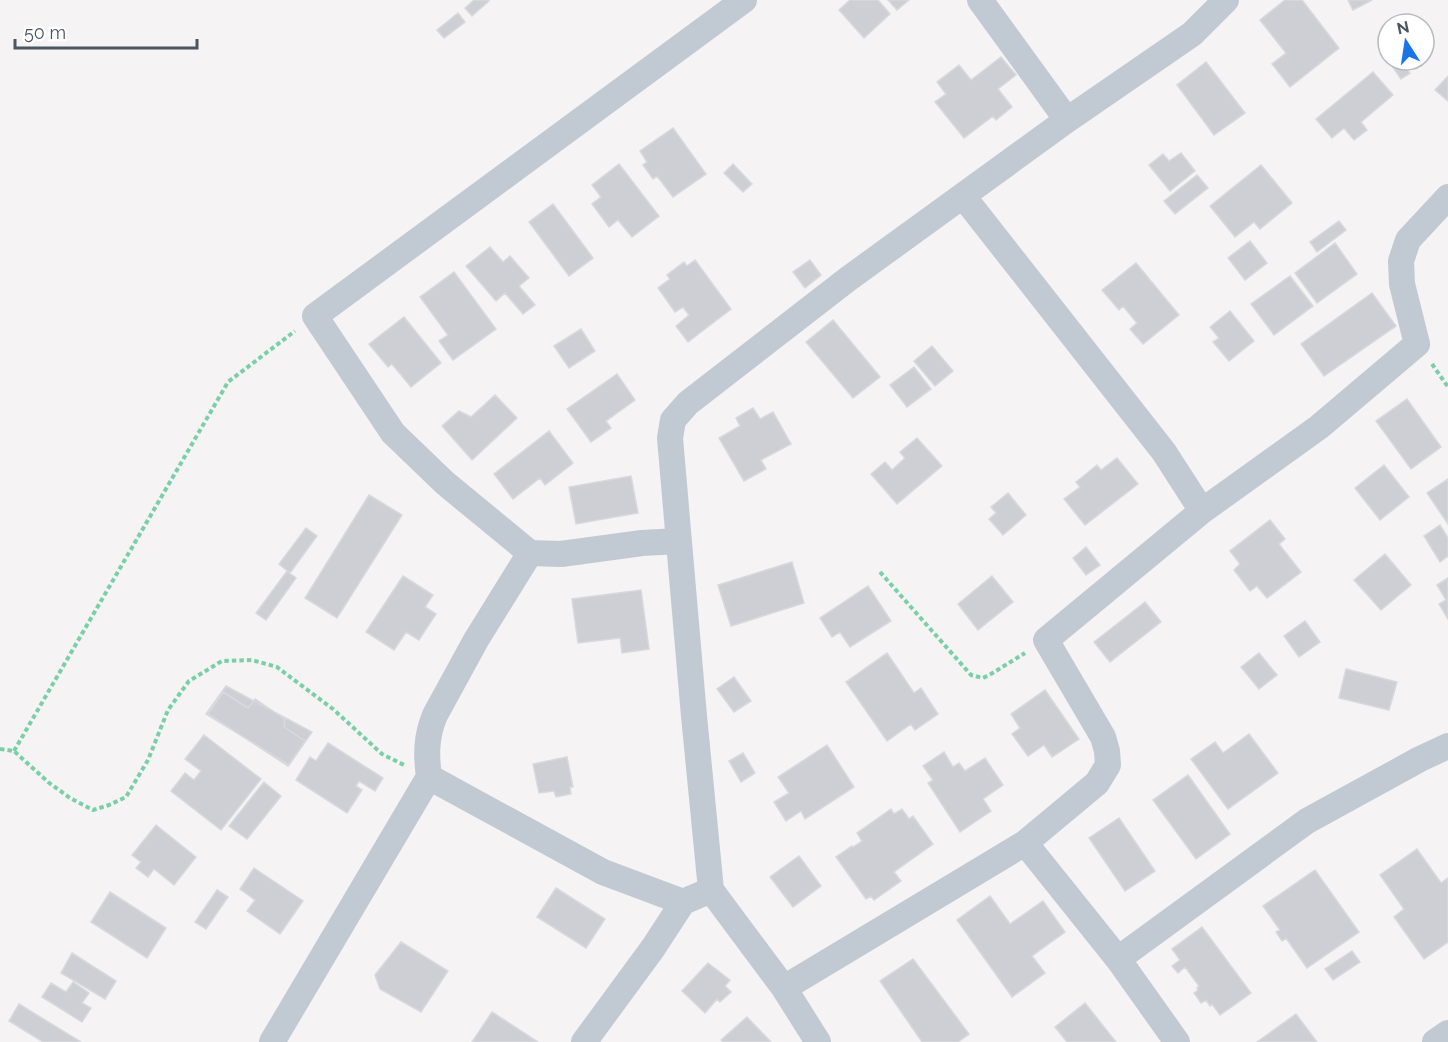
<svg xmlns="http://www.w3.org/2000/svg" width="1448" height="1042" font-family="Raleway,sans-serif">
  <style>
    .building { fill: #cdcfd5; stroke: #d7d9de; stroke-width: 1.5 }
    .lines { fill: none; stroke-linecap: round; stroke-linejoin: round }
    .path { stroke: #7ad0a6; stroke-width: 4; stroke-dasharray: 4.5 3; stroke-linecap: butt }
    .minor { stroke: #c1cad2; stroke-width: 26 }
  </style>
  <rect width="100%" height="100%" fill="#f5f3f3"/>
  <path class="building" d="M474,0h14l1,1 -17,15 -7,-8z
    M850,0h28l12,14 -26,24 -25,-28z
    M888,0h21l-12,10z
    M1285,0h17l37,48 -49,39 -18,-23 14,-11 -26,-33z
    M1348,0h24l-19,10z
    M458,13l7,9 -21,16 -7,-8z
    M1388,54v6h10l12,13 -9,6 -16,-23z
    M1001,57l15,18 -18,14 14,18 -16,13 -3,-4 -29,22 -29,-36 11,-8 -9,-12 22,-17 12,15z
    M1410,60h9l3,3 -4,4z
    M1206,62l39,51 -31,22 -37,-50z
    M1373,72l20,23 -32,27 6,8 -13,10 -10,-12 -12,10 -16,-19z
    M1448,76v25l-13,-11z
    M673,128l33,46 -33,23 -16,-21 -4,3 -10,-14 4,-3 -7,-11z
    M1181,153l14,18 -25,20 -21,-26 14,-11 6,7z
    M619,164l40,52 -27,21 -14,-17 -9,7 -17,-23 9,-7 -9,-12z
    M733,164l19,20 -9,8 -19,-19z
    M1261,165l31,38 -32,26 -6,-7 -19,15 -25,-31z
    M1197,175l11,13 -33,26 -11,-13z
    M553,204l40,54 -24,18 -40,-54z
    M1339,221l7,9 -29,22 -7,-10z
    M1250,241l17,22 -22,17 -17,-22z
    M1335,243l22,31 -40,29 -22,-30z
    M490,247l13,15 7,-6 19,22 -10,8 16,19 -12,9 -18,-21 -9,8 -30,-35z
    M695,260l36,49 -43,33 -12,-16 13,-11 -6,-8 -8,5 -17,-24 12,-9 -3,-4 17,-13 3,4z
    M810,260l11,15 -16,13 -12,-16z
    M1136,263l43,52 -36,29 -13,-15 7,-6 -14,-17 -4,4 -17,-20z
    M454,272l42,57 -43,31 -14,-19 9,-6 -28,-38z
    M1290,276l23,30 -39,29 -23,-31z
    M1372,293l24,33 -72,50 -23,-32z
    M1230,311l24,30 -25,20 -16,-19 6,-4 -9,-11z
    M404,317l37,46 -30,24 -19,-23 -4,3 -19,-23z
    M833,320l47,57 -27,21 -47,-56z
    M581,329l14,22 -26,17 -15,-22z
    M932,346l21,25 -18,15 -21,-25z
    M914,367l17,22 -24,18 -17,-22z
    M617,374l18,26 -29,21 5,7 -20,14 -24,-33z
    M495,395l22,23 -45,42 -30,-34 17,-15 12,6z
    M1407,399l34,48 -30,22 -35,-48z
    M753,408l7,11 13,-7 18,32 -30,16 5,9 -22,12 -25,-43 21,-12 -4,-8z
    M549,431l24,32 -28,22 -5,-7 -27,21 -19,-25z
    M917,438l25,28 -45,38 -26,-30 14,-12 7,8 13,-12 -5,-6z
    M1117,458l21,26 -53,41 -21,-26 16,-12 -4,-5 21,-17 4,5z
    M1384,465l25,32 -29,23 -25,-32z
    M631,476l7,37 -62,11 -7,-37z
    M1448,479v45l-21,-31z
    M1008,493l18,22 -23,20 -14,-16 7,-6 -5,-6z
    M369,495l33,20 -65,103 -32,-20z
    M1270,520l15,19 -6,5 22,28 -34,26 -10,-12 -7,5 -16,-21 6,-6 -10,-13z
    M1440,525l8,13v18l-8,6 -16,-26z
    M306,528l11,8 -27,37 -11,-9z
    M1086,547l14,18 -14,10 -13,-17z
    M1385,554l26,31 -30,25 -27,-30z
    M792,562l12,41 -73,23 -13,-41z
    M287,571l9,7 -30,42 -10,-7z
    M403,576l30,19 -8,12 11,7 -17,26 -13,-8 -12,18 -28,-18z
    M992,576l21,26 -35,28 -20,-26z
    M1448,578v41l-9,-15 7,-4 -9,-15z
    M868,586l23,35 -41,26 -10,-15 -8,5 -12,-19z
    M641,590l8,59 -27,4 -2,-15 -42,5 -6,-44z
    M1145,602l16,20 -51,40 -16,-20z
    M1305,621l15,21 -21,15 -15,-21z
    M887,653l27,40 7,-5 17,26 -23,16 -4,-6 -24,17 -41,-59z
    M1259,653l18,22 -18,14 -18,-22z
    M1346,669l51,13 -8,28 -50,-12z
    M734,677l17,24 -17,11 -17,-23z
    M226,686l86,46 -23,33 -83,-51z
    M1045,690l34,49 -27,18 -8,-12 -16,11 -16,-22 8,-6 -9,-14z
    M223,692l25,16 7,-9 30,20 -1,8 21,14 -17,25 -80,-52z
    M1249,734l29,39 -50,36 -37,-50 24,-17 8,11z
    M204,735l57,44 -40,51 -50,-39 14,-18 9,7 7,-9 -16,-12z
    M328,743l55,35 -8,13 -16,-10 -3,5 6,4 -15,23 -51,-33 14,-23 6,4z
    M827,745l27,42 -49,32 -4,-8 -15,10 -12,-19 15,-9 -11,-16z
    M944,752l9,15 6,-4 6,8 20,-13 18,27 -20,14 8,12 -31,21 -32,-49 5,-3 -10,-14z
    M743,753l12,20 -14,9 -12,-21z
    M567,757l6,30h-3l1,7 -15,3 -2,-6 -15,2 -6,-29z
    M1188,775l42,59 -34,25 -43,-59z
    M264,782l17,14 -34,43 -18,-13z
    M891,809l3,5 8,-5 7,10 4,-3 20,28 -39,28 7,9 -27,19 -3,-4 -5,3 -30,-42 16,-11 1,1 9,-6 -5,-8z
    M1119,818l36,53 -30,20 -36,-53z
    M156,825l40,32 -22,28 -20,-16 -6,8 -12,-9 5,-6 -9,-7z
    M1417,849l24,34 7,-5v64l-24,17 -30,-42 10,-8 -24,-34z
    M799,856l22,30 -28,21 -23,-30z
    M254,868l49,33 -23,33 -33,-23 8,-11 -15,-11z
    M1315,870l44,62 -52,36 -21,-30 -4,3 -6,-9 4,-2 -17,-24z
    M556,888l49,31 -19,29 -49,-31z
    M217,890l11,7 -22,32 -11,-7z
    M110,892l56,36 -19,30 -56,-36z
    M990,896l20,28 33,-23 22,31 -33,24 13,17 -33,24 -55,-77z
    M1202,927l49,66 -31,22 -8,-11 -2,2 -4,-6 -5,3 -7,-10 4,-3 -1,-2 2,-2 -14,-19 -7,6 -6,-7 8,-6 -8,-11z
    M401,942l47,29 -27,41 -41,-23 -5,-14z
    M1352,951l8,11 -27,18 -8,-11z
    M72,953l44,28 -11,18 -44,-26z
    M913,959l56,75 -11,8h-36l-42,-61z
    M708,963l22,17 -5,6 6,6 -11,10 -3,-3 -12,14 -23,-22z
    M73,982l16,11 -7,10 9,5 -9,14 -40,-25 9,-14 15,9z
    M1085,1003l31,39h-49l-12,-15z
    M19,1004l62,38h-38l-34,-21z
    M492,1012l46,30h-66z
    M1296,1014l21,28h-60z
    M747,1017l24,25h-48l-2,-2z"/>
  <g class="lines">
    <path class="path" d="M1432,364l16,23
      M880,572l91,103 12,3 8,-4 34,-21
      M0,749l14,2 34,31 22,16 23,12 16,-5 17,-8 22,-37 20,-50 21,-29 33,-20 30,-1 25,7 56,42 49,45 22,11
      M14,751l214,-369 67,-51"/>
    <path class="minor" d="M980,0l87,120
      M963,196l201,256 38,59 -156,129 57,97 4,14 1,14 -11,18 -72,60
      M1202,511l117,-84 98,-83 -15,-60 -1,-23 7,-21 40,-43
      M530,553l-85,-70 -52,-50 -78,-117 429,-316
      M429,777l174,95 80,30
      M711,890l73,98 34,54
      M1118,959l189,-138 113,-62 28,-13
      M784,988l241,-145 93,116 59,83
      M272,1042l157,-265c-3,-22 -3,-41 6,-62l41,-75 54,-87 31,1 81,-11 37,-2
      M584,1042l69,-94 30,-46 28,-12 -17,-174 -24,-278 3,-18 15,-17 160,-124 219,-159 125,-86 34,-34
      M1435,1042l13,-9"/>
  </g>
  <g transform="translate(1406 42) rotate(348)"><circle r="28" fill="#ffffff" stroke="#b7bbc0" stroke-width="1.5"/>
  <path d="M0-4.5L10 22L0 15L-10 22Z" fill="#1a73e8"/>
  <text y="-9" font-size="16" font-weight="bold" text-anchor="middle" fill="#4a5661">N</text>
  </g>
  <path d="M15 39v9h182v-9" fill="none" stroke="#4a5661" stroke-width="3"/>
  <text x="24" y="39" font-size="18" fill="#4a5661" stroke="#ffffff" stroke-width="4.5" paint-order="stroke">50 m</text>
</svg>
